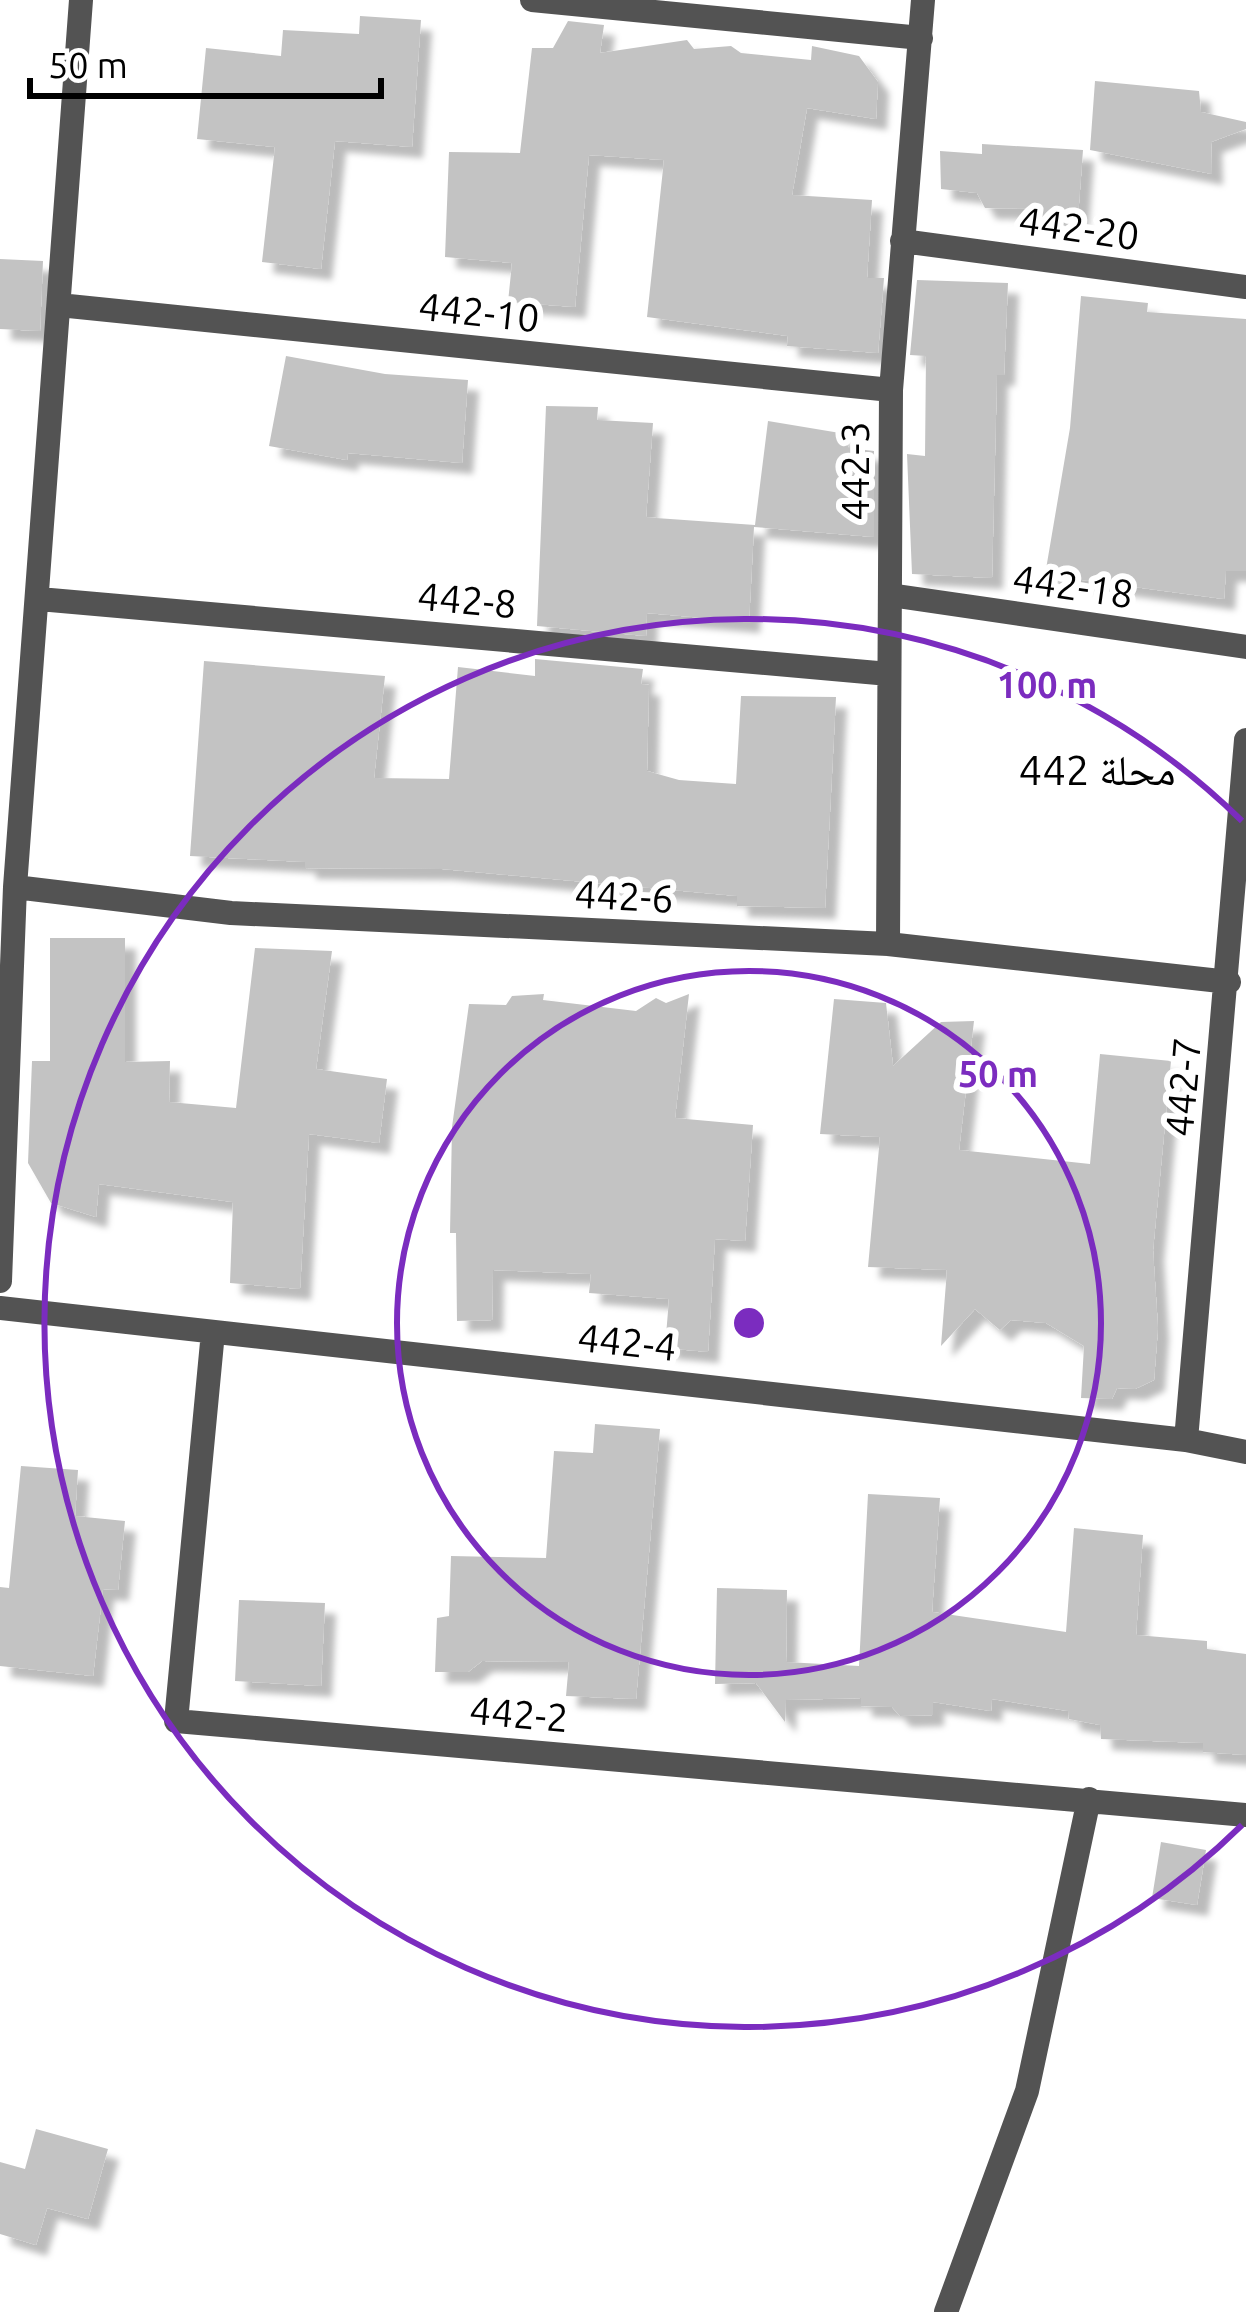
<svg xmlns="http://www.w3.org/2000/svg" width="1246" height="2312" font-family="Ubuntu,'Noto Naskh Arabic',sans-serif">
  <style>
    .building { fill: #c3c3c3; filter: url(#shadow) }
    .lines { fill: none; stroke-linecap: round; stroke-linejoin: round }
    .minor { stroke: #535353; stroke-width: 24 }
    .ring { fill: none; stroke: #7b2cbf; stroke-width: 6 }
    .labels { text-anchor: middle; stroke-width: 12; stroke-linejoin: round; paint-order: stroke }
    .street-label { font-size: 39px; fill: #000; stroke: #fff }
    .neighbourhood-label { font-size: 42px; fill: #000; stroke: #fff }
    .centre { fill: #7b2cbf; stroke: #fff; stroke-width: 6 }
    .ring-label { font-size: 36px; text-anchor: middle; font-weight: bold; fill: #7b2cbf; stroke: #fff; stroke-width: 12; stroke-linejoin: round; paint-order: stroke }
  </style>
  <defs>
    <filter id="shadow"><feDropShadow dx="11" dy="11" stdDeviation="3" flood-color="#0004"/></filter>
  </defs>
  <rect width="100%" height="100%" fill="#fff"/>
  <path class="building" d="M360,16l61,4 -9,127 -77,-6 -14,128 -59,-7 13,-115 -78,-8 9,-91 75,8 2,-26 76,4z
    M568,21l36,4 -4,28 87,-13 7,9 37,-3 10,7 70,7 1,-14 47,10 19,26 -2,37 -69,-11 -15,87 80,5 -5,78h17l-6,75 -91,-7 1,-10 -141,-19 17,-157 -75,-5 -14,152 -67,-5 4,-39 -67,-6 4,-105 71,1 12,-105h21z
    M1095,81l104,10 2,21 45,10v7l-35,13 1,32 -122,-24z
    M982,144l101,6 -5,67h-35v-8l-58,-1 -8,-15 -36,-4 -1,-38 42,3z
    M0,259l43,2 -3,70 -40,-2z
    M917,280l91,3 -4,92h-7l-5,203 -80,-4 -5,-120 18,2 1,-100 -16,-1z
    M1081,296l67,7 -1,9 99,7v252h-20l-2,28 -179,-24 25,-147z
    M286,356l99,18 83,6 -6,83 -114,-10 -1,7 -78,-14z
    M546,406l52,1 -1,13 56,3 -7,94 10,1 99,7 13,-104 72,12 9,15 25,3v86l-120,-10 -5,95 -102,-9 -1,23 -109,-10z
    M535,659l108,10 -2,15 8,1 -2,86 32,9 57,4 5,-88 95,1 -11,211 -88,-2v-10l-295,-27 -137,-1v-6l-115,-6 14,-195 181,15 -11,102 75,1 9,-112 77,9z
    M50,938h75v124l45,-1 -1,41 67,6 19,-160 77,3 -16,118 71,10 -8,64 -70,-9 -9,155 -70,-6 3,-81 -134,-18 -3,33 -45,-14 -23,-40 4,-102h18z
    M544,994l-1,6 93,11 20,-13 10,5 23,-9 -14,124 78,7 -8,116 -30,-2 -7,113 -43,-4 4,-49 -80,-6 2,-19 -98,-4 -1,50 -35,1 -1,-88h-6l2,-106 17,-123 37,1 6,-9z
    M834,999l52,4 7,63 48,-44 33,-1 -15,129 131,14 10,-110 71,7 -18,189 5,78 -4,52 -19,9 -18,-1 -5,11 -31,-1 3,-52 -38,-23 -35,-3 -11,10 -25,-21 -34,37 6,-76 -79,-3 12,-130 -60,-3z
    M595,1424l65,5 -24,270 -70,-3 3,-34 -87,-1 -14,11h-33l2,-54 12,-2 2,-60 95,2 8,-107 39,2z
    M21,1466l57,4 -3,46 50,5 -7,69 -15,-1 -10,87 -93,-10v-79l9,1z
    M868,1494l72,4 -8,114 68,10 66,10 8,-104 69,7 -7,100 71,6v8l39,5v101l-43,-3v-9l-102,-4 -1,-14 -31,-6 -1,-8 -76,-12 -1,12 -58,-9v13l-33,1 -8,-9 -31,-1v-8l-75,2 -1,22 -29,-39 -41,1 2,-96 70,2 -1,72 73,4z
    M239,1600l86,3 -4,83 -86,-5z
    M1161,1842l45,8 -9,55 -45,-7z
    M36,2129l72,20 -20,70 -41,-11 -11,37 -36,-11v-72l25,7z"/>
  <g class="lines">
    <path class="minor" d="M532,0l389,38
      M902,241l344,46
      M59,305l832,85
      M890,595l356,52
      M39,599l850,75
      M15,887l216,26 657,31 341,38
      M888,944l3,-554 32,-390
      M0,1281l15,-394 66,-887
      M0,1308l1186,132 60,12
      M213,1332l-37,389 1070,94
      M1186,1440l60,-700
      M946,2312l81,-221 62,-292"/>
  </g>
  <g class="ring">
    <circle cx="749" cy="1323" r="352"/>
    <path d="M1242 1825A704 704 0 1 1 1242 821"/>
  </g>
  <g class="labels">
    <g class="street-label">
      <text transform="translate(1079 228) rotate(8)" y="14">442-20</text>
      <text transform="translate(479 312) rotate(6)" y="14">442-10</text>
      <text transform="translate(855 471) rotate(-90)" y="14">442-3</text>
      <text transform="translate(1073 586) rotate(8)" y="14">442-18</text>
      <text transform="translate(467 600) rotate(5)" y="14">442-8</text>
      <text transform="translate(624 896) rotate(3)" y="14">442-6</text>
      <text transform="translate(1183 1087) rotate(-85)" y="14">442-7</text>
      <text transform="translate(627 1342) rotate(6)" y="14">442-4</text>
      <text transform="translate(519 1714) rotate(5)" y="14">442-2</text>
    </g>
    <g class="neighbourhood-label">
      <text x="1097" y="785">محلة 442</text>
    </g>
  </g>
  <circle cx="749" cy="1323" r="18" class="centre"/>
  <g class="ring-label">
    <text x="1047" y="698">100 m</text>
    <text x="998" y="1087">50 m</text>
  </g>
  <path d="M30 78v18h351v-18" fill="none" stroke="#000000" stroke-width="6"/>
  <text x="48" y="78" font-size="36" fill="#000000" stroke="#ffffff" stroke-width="9" paint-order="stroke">50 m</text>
</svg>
